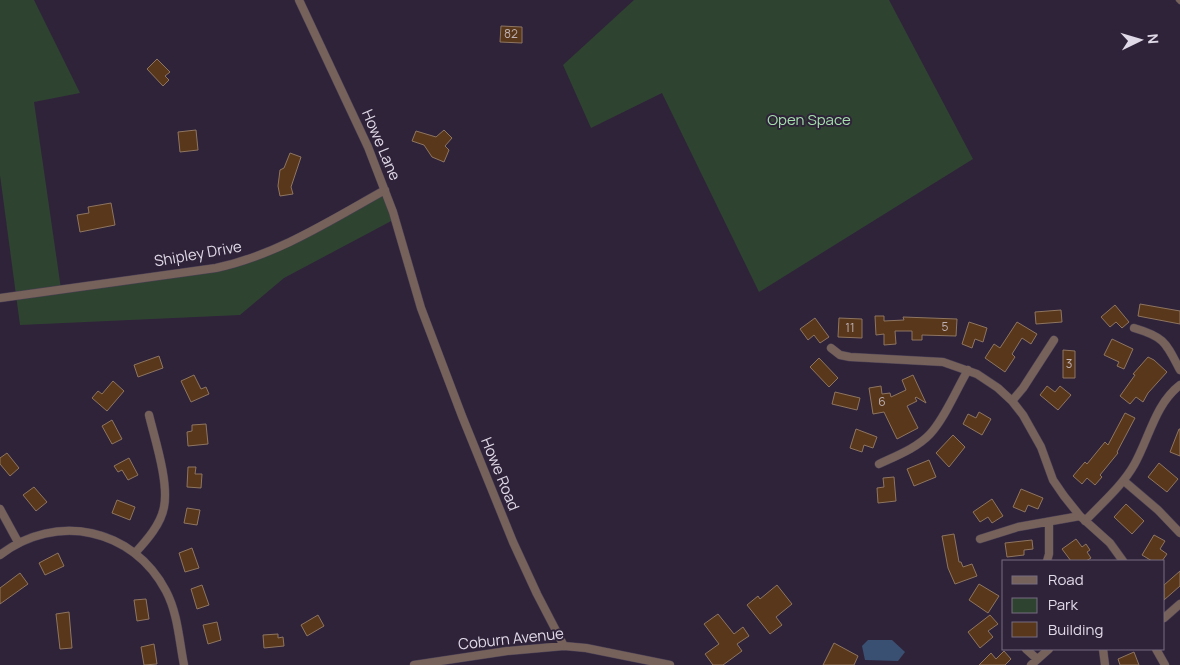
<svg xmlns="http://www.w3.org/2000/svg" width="1180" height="665" font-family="Manrope,sans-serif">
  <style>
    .green { fill: #2f4331 }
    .water { fill: #3a5072 }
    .building { fill: #58371a; stroke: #8e7561 }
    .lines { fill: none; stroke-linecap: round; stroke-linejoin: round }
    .service-casing { stroke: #4b4056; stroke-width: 5 }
    .minor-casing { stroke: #4b4056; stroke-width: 9 }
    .service { stroke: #76625a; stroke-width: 4 }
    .minor { stroke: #76625a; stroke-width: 8 }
    .labels { text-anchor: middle; stroke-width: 4; stroke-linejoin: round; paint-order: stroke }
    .number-label { font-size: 12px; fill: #beb0b4 }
    .park-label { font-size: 15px; fill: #a3deab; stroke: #2f233a }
    .street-label { font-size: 15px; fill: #e0d9e7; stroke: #2f233a }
  </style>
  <rect width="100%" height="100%" fill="#2f233a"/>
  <path class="green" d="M0,0h34l46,93 -46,9 27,187 187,-29 137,-70 10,29 -111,59 -44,37 -220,10 -20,-150z
    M634,0h255l84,159 -214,133 -97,-199 -71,35 -28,-63z"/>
  <path class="water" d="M868,640h24l13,12 -7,9 -33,-1 -3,-14z"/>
  <path class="building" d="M501,26l21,1v16l-22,-1z
    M157,59l13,13 -5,4 4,4 -6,6 -16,-17z
    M196,130l2,20 -18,2 -2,-20z
    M444,130l8,8 -7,8 4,4 -5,12 -12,-5 -8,-12 -12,-4 4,-10 20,6z
    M290,153l11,4 -10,30 2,7 -13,2 -2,-10 2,-16 4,-2z
    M111,203l4,22 -35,7 -3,-17 12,-2 -1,-6z
    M1140,304l40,7v13l-42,-8z
    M1115,305l14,17 -7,6 -6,-6 -6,5 -9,-10z
    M1061,310l1,12 -26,2 -1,-12z
    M875,316h9v5l20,-1 -1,-3 54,2 -1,17 -34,-1v5h-10v-9h-17l1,13 -12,1v-11l-8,1z
    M815,318l14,19 -9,6 -6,-8 -6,5 -8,-11z
    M839,318l23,1v19l-24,-1z
    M969,322l18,6 -4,14 -8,-3 -3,9 -10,-4z
    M1017,322l20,12 -6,10 -9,-6 -10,16 3,3 -10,15 -20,-14 9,-14 6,4z
    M1112,339l21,10 -9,20 -7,-3 2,-4 -15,-7z
    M1063,350l12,1v27h-12z
    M159,356l4,12 -25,9 -4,-12z
    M1148,357l6,3 13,12 -19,21 -5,9 -7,-5 -6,7 -10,-8 15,-21 -2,-1z
    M819,358l19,20 -9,9 -19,-20z
    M194,375l7,14 5,-2 3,7 -18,8 -10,-21z
    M913,375l13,28 -10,-6 -1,1 2,3 -10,5 11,22 -21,11 -13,-27 -11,2 -4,-26 12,-2 1,8 8,-1 1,4 15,-7 -4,-10z
    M113,381l11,10 -17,20 -15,-13 6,-7 4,3z
    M1047,386l8,6 5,-6 11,9 -13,15 -18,-15z
    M835,392l25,6 -3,12 -25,-6z
    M979,412l12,7 -9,16 -19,-11 5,-10 8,4z
    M1125,413l10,5 -18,34 1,1 -18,22 2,2 -7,8 -8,-7 -5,6 -9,-8 12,-14 2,2 18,-22 3,3z
    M112,420l10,19 -10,5 -10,-18z
    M206,424l2,20 -20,2 -1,-14 5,-1v-6z
    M856,429l21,8 -4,11 -9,-3 -2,7 -12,-4z
    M1179,429h1v27l-10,-4z
    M953,435l12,12 -16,20 -13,-14z
    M7,453l12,15 -9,8 -10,-12v-6z
    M129,458l9,17 -10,5 -6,-10 -4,2 -4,-6z
    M929,460l7,17 -22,9 -7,-17z
    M1159,463l19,16 -11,13 -19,-15z
    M188,467h8l-1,7h7l-1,14 -14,-1z
    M894,477l2,24 -18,2 -1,-15 7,-1 -1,-9z
    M34,487l13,15 -11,9 -13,-16z
    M1021,489l22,9 -5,11 -10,-4 -3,7 -12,-5z
    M992,499l11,17 -11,7 -4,-6 -8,5 -7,-10z
    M117,500l18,7 -5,13 -18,-7z
    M1126,504l18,17 -12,13 -18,-17z
    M187,508l13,2 -3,15 -13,-2z
    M954,534l5,28h2l2,5 9,-3 5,12 -22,8 -7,-16 -6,-32z
    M1154,535l11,6 -5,8 7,5 -5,7h-10l-10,-6z
    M1076,539l6,8 4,-3 4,6 -3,2 4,6 -5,3h-15l-9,-12z
    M1032,540l1,9 -9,1v5l-17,2 -2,-14z
    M192,548l7,20 -14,4 -6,-19z
    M58,553l6,13 -19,9 -6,-12z
    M1180,571v15l-16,14v-15z
    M20,573l8,11 -28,20v-16z
    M979,584l20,12 -11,17 -19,-13z
    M202,585l7,20 -12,4 -6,-20z
    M777,585l15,19 -16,13 6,8 -12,9 -23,-29 11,-9 2,3z
    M146,599l3,20 -12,2 -3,-21z
    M69,612l3,36 -12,1 -4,-35z
    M718,614l16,20 9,-7 6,9 -12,8 5,7 -19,14h-10l-8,-11 14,-10 -15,-20z
    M318,615l6,11 -17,10 -6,-11z
    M990,615l8,9 -10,7 5,6 -13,11 -12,-16z
    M217,622l4,18 -13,4 -5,-19z
    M278,634v4l5,-1 1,9 -20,2 -1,-13z
    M834,643l24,13 -4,9h-31z
    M154,644l3,20 -13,1 -3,-18z
    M1004,651l7,8 -6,6h-26l12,-12 5,6z
    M1134,652l5,13h-19l-2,-6z"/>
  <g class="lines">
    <defs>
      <path id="service" d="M1178,0l2,2"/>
      <path id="minor" d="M299,0l69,147 25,65 28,96 41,108 51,126 24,52 27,52
        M0,298l216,-30c61,-13 115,-48 169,-78
        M1134,328c31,9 32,15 46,42
        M831,348l9,7 10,2 93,5 34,12 21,14 14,13 11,14 18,32 12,33 11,16 16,20 30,27 13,18
        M1012,401l11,-13 31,-48
        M879,464c17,-8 38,-16 51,-30 15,-16 26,-44 38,-64
        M1124,481l34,29 22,23
        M0,509l18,33
        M1085,521c17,-18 37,-35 49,-56 15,-26 21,-61 46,-80
        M980,539l38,-12 62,-11
        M135,553c12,-13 26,-29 29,-46 5,-25 -9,-67 -15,-92
        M0,555c56,-43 133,-27 166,36 12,23 13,49 18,74
        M1047,561l2,-7v-31
        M1164,618l16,-14
        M1026,649l11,10
        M1103,649l2,16
        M1156,649l9,16
        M414,665l93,-14 57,-5 22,2 84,17
        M1031,665l18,-16"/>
    </defs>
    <use href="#service" class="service-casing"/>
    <use href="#minor" class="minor-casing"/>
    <use href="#service" class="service"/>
    <use href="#minor" class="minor"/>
  </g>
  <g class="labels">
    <g class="number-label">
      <text x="511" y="38">82</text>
      <text x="945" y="331">5</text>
      <text x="850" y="332">11</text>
      <text x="1069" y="368">3</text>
      <text x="882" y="406">6</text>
    </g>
    <g class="park-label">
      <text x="809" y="125">Open Space</text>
    </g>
    <g class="street-label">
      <text transform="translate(381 145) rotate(67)" y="5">Howe Lane</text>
      <text transform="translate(198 254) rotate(-10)" y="5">Shipley Drive</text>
      <text transform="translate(500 474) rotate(68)" y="5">Howe Road</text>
      <text transform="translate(511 639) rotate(-6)" y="5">Coburn Avenue</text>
    </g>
  </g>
  <rect x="1002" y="560" width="162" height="90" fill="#2f233a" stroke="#766c7f"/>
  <rect x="1012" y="576" width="25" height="8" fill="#76625a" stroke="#766c7f"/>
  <text x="1048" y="585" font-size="15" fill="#e0d9e7">Road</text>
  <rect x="1012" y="598" width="25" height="15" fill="#2f4331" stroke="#766c7f"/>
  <text x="1048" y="610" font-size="15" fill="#e0d9e7">Park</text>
  <rect x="1012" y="622" width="25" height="15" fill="#58371a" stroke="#766c7f"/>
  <text x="1048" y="635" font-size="15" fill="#e0d9e7">Building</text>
  <g transform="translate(1140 40) rotate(85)" stroke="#2f233a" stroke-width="4" paint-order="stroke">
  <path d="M0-4L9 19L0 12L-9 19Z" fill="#e0d9e7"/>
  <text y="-8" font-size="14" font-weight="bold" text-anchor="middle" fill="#e0d9e7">N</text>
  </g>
</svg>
